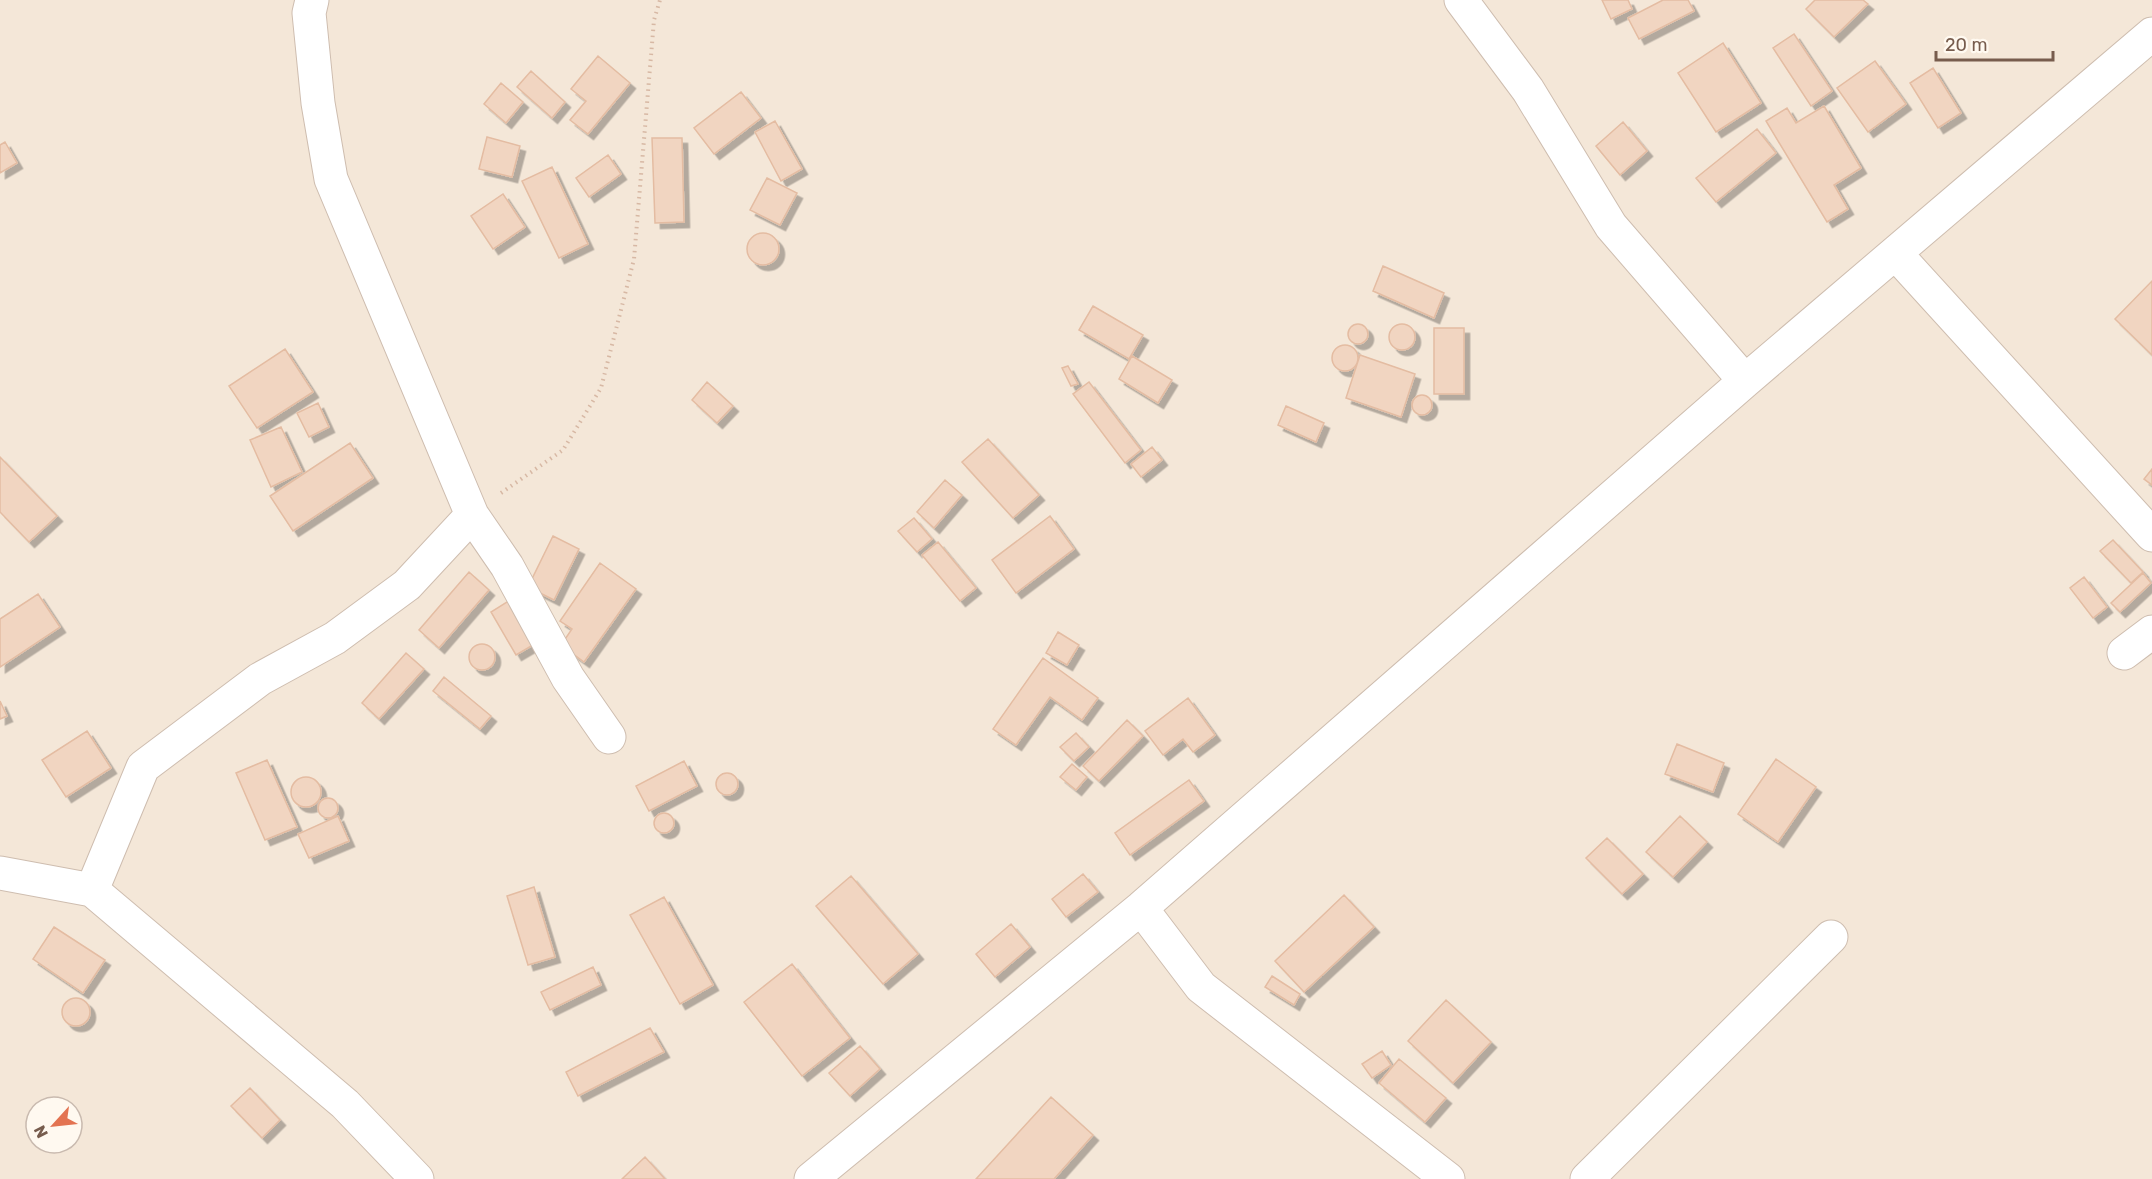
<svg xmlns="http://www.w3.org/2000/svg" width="2152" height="1179" font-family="Rubik,sans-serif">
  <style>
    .residential { fill: #f4e7d8; fill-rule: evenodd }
    .building { fill: #f1d5c1; stroke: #e4bca2; stroke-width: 1.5; filter: url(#shadow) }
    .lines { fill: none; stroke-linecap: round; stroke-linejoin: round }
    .minor-casing { stroke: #cebdaf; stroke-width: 35 }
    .path { stroke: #d7b8a4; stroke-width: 4; stroke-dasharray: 1.5 4.5; stroke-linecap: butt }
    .minor { stroke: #fff; stroke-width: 33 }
  </style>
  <defs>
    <filter id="shadow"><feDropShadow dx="5.5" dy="5.5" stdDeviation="0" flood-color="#0004"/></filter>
  </defs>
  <rect width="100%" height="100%" fill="#fcf5e9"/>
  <path class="residential" d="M0,0h2152v1179h-2152zM36,1107h36v36h-36z"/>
  <path class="building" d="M1602,0h26l4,9 -21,10z
    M1663,0h25l6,11 -55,28 -11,-21z
    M1815,0h48l5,4 -34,33 -28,-28z
    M1794,34l38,57 -21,15 -38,-58z
    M1723,43l38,60 -45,29 -38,-59z
    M598,56l32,27 -42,51 -18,-14 16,-19 -15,-12z
    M1875,61l31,43 -38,28 -31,-44z
    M1933,68l28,45 -23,15 -28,-45z
    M531,71l34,31 -13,16 -35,-31z
    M501,83l22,19 -17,21 -22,-19z
    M741,92l20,26 -47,36 -20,-26z
    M1824,106l37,62 -27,17 14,24 -21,13 -61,-101 21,-13 9,15z
    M775,121l27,48 -21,12 -26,-49z
    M1623,122l24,29 -27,24 -24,-29z
    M1757,129l19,24 -60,49 -20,-24z
    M487,137l33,9 -8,31 -33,-8z
    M652,138h30l2,84 -29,1z
    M5,142l12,21 -17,10v-28z
    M608,155l13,19 -32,23 -13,-19z
    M552,167l36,77 -29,14 -37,-77z
    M767,178l30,15 -17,32 -30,-15z
    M503,194l22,33 -32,22 -22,-33z
    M747 249a16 16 0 1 1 32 0a16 16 0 1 1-32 0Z
    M1383,266l61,27 -10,25 -61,-27z
    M2152,281v74l-37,-36z
    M1093,306l50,29 -14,24 -50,-29z
    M1389 337a13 13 0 1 1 26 0a13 13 0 1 1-26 0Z
    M1348 334a10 10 0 1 1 20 0a10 10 0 1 1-20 0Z
    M1434,328h30v66h-30z
    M1332 358a13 13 0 1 1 26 0a13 13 0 1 1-26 0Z
    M285,349l28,43 -56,36 -28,-42z
    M1360,355l55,19 -14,43 -55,-19z
    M1132,356l40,24 -14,23 -39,-24z
    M1068,366l10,18 -7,2 -9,-18z
    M707,382l26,24 -16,17 -25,-23z
    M1089,382l52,68 -16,13 -52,-69z
    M1412 405a10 10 0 1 1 20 0a10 10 0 1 1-20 0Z
    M318,403l11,24 -20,10 -12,-24z
    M1286,406l38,17 -8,19 -38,-17z
    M281,427l21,45 -31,15 -21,-47z
    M988,439l51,56 -26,23 -51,-56z
    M350,443l23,35 -80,53 -23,-35z
    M1152,447l10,13 -21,17 -10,-13z
    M0,457l57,59 -28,26 -29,-30z
    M2152,469v16l-8,-6z
    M945,480l17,15 -28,33 -17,-16z
    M1050,516l24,33 -58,44 -24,-33z
    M914,518l18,21 -15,13 -19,-21z
    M553,536l26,13 -25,51 -26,-13z
    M2113,540l30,32 -12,11 -31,-32z
    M938,542l38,46 -16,13 -38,-46z
    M600,563l36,26 -52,73 -23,-17 11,-16 -12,-8z
    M469,572l20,18 -50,58 -20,-18z
    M2143,573l8,10 -31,29 -9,-9z
    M2084,577l23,30 -14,11 -23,-30z
    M38,594l22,33 -60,40v-48z
    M512,599l26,43 -22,13 -25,-43z
    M1058,632l21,13 -12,20 -21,-12z
    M469 657a13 13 0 1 1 26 0a13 13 0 1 1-26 0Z
    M406,653l18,16 -45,50 -17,-16z
    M1043,658l55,40 -16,22 -32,-23 -34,48 -23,-16z
    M444,677l47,39 -11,13 -47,-38z
    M1188,698l27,37 -22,17 -10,-13 -20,16 -18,-24z
    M0,701l7,15 -7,3z
    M1127,720l16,16 -44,45 -16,-15z
    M87,731l24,37 -45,29 -24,-37z
    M1076,733l13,14 -15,14 -14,-14z
    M1677,744l47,19 -11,29 -48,-18z
    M1776,759l40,28 -38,55 -40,-28z
    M267,760l30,67 -32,13 -29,-67z
    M684,761l13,25 -48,25 -13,-25z
    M1072,764l15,13 -11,13 -16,-13z
    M716 784a11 11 0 1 1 22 0a11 11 0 1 1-22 0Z
    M291 792a15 15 0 1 1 30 0a15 15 0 1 1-30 0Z
    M1189,780l15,21 -74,54 -15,-22z
    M318 808a10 10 0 1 1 20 0a10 10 0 1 1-20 0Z
    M654 823a10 10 0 1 1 20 0a10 10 0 1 1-20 0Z
    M338,816l11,25 -40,17 -11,-24z
    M1680,816l27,26 -34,35 -27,-25z
    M1607,838l36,36 -21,20 -36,-36z
    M1083,874l15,18 -32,25 -14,-18z
    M851,876l67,78 -35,30 -67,-78z
    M534,887l21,70 -27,8 -21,-69z
    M1344,895l30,32 -70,65 -29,-31z
    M664,897l49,88 -33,19 -50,-89z
    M1011,924l19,23 -35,30 -19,-23z
    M54,927l51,33 -22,33 -50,-34z
    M792,964l58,74 -48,38 -58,-74z
    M593,967l8,18 -51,25 -9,-18z
    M1272,976l28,18 -6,11 -29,-18z
    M62 1012a14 14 0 1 1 28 0a14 14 0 1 1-28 0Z
    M1446,1000l45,42 -38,41 -45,-42z
    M650,1028l14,24 -86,44 -12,-24z
    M860,1046l20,23 -30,27 -21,-23z
    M1382,1051l9,14 -19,13 -10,-14z
    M1399,1059l47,39 -21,24 -46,-39z
    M250,1088l30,32 -18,18 -31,-32z
    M1051,1097l42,38 -39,44h-78z
    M645,1157l20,22h-43z"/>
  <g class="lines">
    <defs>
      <path id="minor" d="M312,0l-3,13 9,90 13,76 141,336 35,51 61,112 41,59
        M1461,0l67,90 83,136 134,155
        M1896,254l256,281
        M2124,653l28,-21
        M0,873l92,17 253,214 72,75
        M92,890l51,-123 117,-88 75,-41 72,-53 65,-70
        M1141,908l60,79 247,192
        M811,1179l330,-271 604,-527 407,-347
        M1587,1179l244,-242"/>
    </defs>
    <use href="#minor" class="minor-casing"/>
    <path class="path" d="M501,493l62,-43 38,-62 33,-129 20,-239 6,-20"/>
    <use href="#minor" class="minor"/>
  </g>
  <g transform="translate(54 1125) rotate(243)"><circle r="28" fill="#fff9f0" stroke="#c9baaf" stroke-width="1.5"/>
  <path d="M0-4.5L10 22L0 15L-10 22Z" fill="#e37351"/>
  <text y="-9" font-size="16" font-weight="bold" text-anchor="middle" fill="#775c4d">N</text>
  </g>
  <path d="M1936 51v9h117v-9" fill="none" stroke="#775c4d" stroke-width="3"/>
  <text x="1945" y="51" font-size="18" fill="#775c4d" stroke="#fff9f0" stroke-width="4.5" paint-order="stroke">20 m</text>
</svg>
